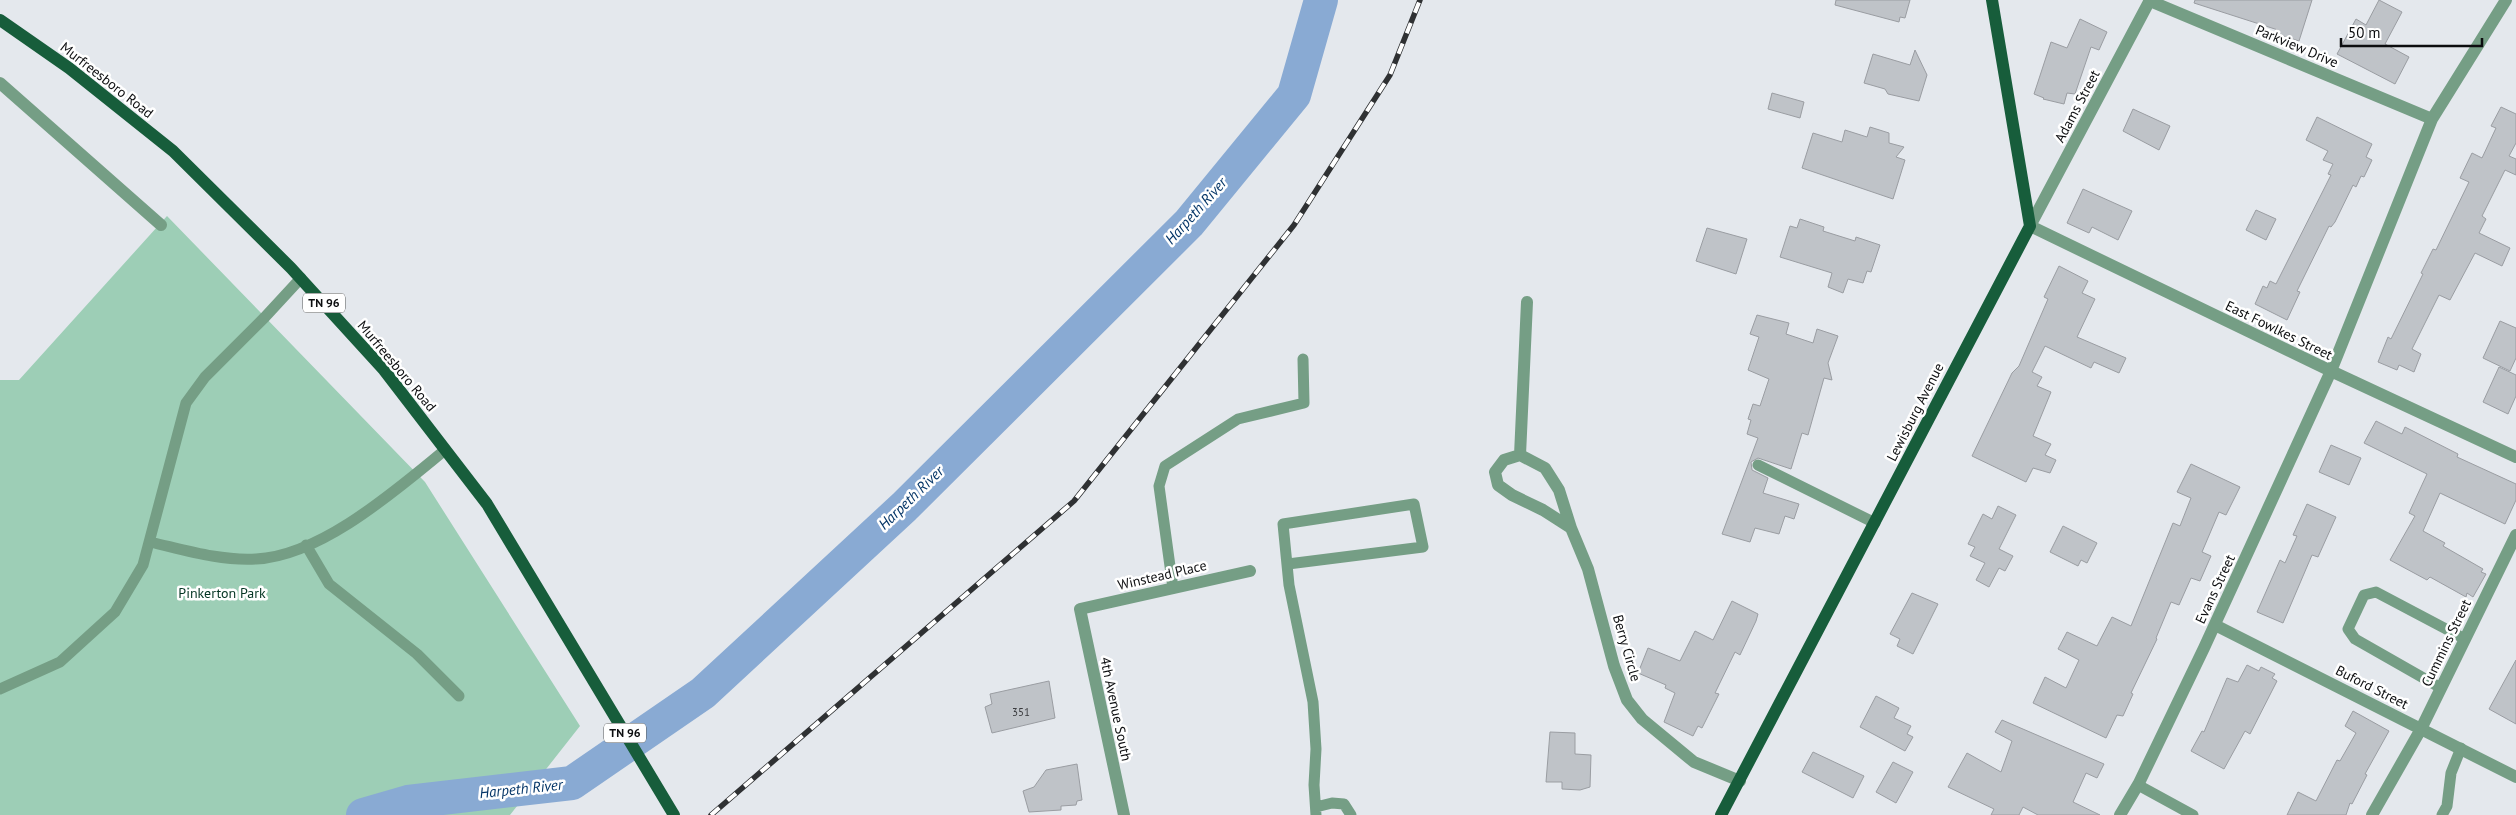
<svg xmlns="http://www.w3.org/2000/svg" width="2516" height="815" font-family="'PT Sans',sans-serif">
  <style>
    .green { fill: #9dceb6 }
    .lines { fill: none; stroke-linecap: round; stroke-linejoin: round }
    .river { stroke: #89aad3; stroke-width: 34 }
    .building { fill: #bfc3c8; stroke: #9a9da2 }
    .service { stroke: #759e85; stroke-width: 11 }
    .minor { stroke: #759e85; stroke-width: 12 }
    .primary { stroke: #175d3b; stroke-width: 12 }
    .rail-casing { stroke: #2f3133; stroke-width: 5.5 }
    .rail { stroke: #fff; stroke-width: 4; stroke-dasharray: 11; stroke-linecap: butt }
    .labels { text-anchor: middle; stroke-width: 5; stroke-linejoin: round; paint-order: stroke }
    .number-label { font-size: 11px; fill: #393a3d }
    .shield { fill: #fff; stroke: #555657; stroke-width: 1 }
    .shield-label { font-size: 12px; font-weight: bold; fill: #0c0d0f }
    .street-label { font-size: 14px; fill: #0c0d0f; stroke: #fff }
    .park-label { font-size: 14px; fill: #043523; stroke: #fff }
    .water-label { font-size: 15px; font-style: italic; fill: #043567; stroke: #fff }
  </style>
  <rect width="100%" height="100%" fill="#e4e8ed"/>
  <path class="green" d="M167,216l258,266 155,244 -70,89h-510v-435h19z"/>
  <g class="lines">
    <path class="river" d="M363,815l45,-13 164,-19 131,-90 201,-186 285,-284 105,-128 27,-95"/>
  </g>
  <path class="building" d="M1836,0h74l-5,18 -5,-1 -1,5 -64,-17z
    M2195,0h117l-13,41 -22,-7 1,-4 -84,-27z
    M2379,0l23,12 -17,32 24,13 -14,27 -58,-30 19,-35 10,6z
    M2080,19l27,13 -8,18 -8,-3 -16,47 -8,-1 -3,11 -21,-5 1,-1 -10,-4 17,-52 16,6z
    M1915,50l12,25 -8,26 -31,-7 -3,-5 -21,-6 9,-29 37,11z
    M1772,93l32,9 -4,16 -32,-9z
    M2501,107l15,7v29l-7,13 7,3v16l-11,-5 -23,46 4,3 -7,14 31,15 -8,18 -27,-13 -25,47 -11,-5 -27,54 9,5 -7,18 -15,-7 -2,5 -19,-8 10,-25 3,2 32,-65 -2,-1 12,-24 3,1 33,-68 -9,-4 12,-25 10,5 14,-30 -5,-2z
    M2133,109l37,17 -11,24 -36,-19z
    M2317,117l55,27 -6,13 6,3 -8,17 -3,-1 -5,11 -3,-2 -18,37 -4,5 -2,-1 -32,65 3,1 -13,28 -32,-16 8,-18 4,2 3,-7 6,3 55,-109 -3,-1 5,-10 -10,-4 5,-9 -22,-11z
    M1870,127l19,6v10l15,4 -8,10 9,3 -12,39 -91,-31 11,-35 29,9 3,-12 22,7z
    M2083,189l49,22 -14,29 -26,-13 -3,6 -22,-10z
    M2256,210l20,9 -10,21 -20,-10z
    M1800,219l24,8 -1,4 32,10 1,-4 24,8 -9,27 -4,-1 -4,12 -15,-4 -5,14 -15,-6 4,-14 -52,-16 10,-31 7,2z
    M1707,228l40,11 -11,35 -40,-13z
    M2059,266l29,15 -6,12 13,6 -18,38 49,21 -7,15 -25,-11 -3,6 -46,-22 -13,26 10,5 -5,9 14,6 -18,44 18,8 -6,11 11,5 -6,13 -17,-5 -7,14 -54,-26 40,-83 7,-7 29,-67 -4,-2z
    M1757,315l32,8 -3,11 27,9 4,-14 21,7 -10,27 4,17 -8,-2 -16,57 -6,-2 -11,36 -33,-11 -7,4 1,8 16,8 -5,15 36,11 -5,15 -9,-3 -6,18 -24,-6 -5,14 -28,-8 36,-96 -11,-4 4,-14 -3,-1 5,-15 7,2 9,-27 -21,-9 11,-33 -9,-3z
    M2500,321l16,7v30l-6,13 -27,-13z
    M2499,367l17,8v21l-8,18 -25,-12z
    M2376,421l26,13 3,-7 53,27 -1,3 59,27v16l-11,24 -65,-31 -17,38 22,12 -2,3 40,23 -2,3 5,2 -13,23 -6,-4 -1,4 -36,-20 -3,3 -37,-20 25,-44 -6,-3 18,-39 -63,-31z
    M2331,445l30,13 -12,27 -30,-13z
    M2191,464l49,23 -14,28 -7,-3 -17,40 9,4 -11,25 -9,-3 -12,27 -8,-3 -15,36 1,1 -26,54 2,1 -10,22 -6,-1 -11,23 -73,-35 12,-26 21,11 13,-28 -21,-11 9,-17 30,14 15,-29 19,9 42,-103 7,3 11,-28 -14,-6z
    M2307,504l29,13 -18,40 -6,-2 -29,68 -26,-11 23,-52 5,3 12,-27 -4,-1z
    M1998,506l18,9 -17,34 14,7 -8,15 -6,-3 -10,19 -13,-7 9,-17 -15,-7 5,-9 -7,-3 15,-30 9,5z
    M2063,526l34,17 -10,20 -6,-3 -3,6 -28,-14z
    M1912,593l26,11 -25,50 -16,-8 3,-7 -10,-5z
    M1732,601l26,13 -2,7 -16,34 -5,-3 -20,41 4,1 -17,34 -4,-2 -5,10 -29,-14 11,-29 -10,-5 1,-3 -28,-12 10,-25 32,13 15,-30 18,9z
    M2516,660v64l-27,-15z
    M2247,665l12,6 2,-4 14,7 -3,4 5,3 -27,53 -5,-3 -21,38 -33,-18 11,-20 2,1 23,-54 11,4z
    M1049,681l6,37 -63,15 -7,-26 7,-3 -2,-10z
    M1876,696l23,12 -5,10 17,8 -4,8 6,3 -8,14 -45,-24z
    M2353,711l36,20 -24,43 2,1 -15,29 -2,-1 -4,12h-59l11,-23 18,9 21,-41 3,1 16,-28 -11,-7z
    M2002,720l102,44 -7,14 -11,-5 -13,29 27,13h-62l-15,-8 -4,8h-28l3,-6 -46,-22 19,-34 34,19 11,-31 -17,-9z
    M1550,732l25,1v21l16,1 -1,32 -10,3 -18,-1v-7h-16z
    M1813,752l51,24 -11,22 -51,-26z
    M1893,762l20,10 -17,31 -20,-11z
    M1077,764l5,36 -5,1 -1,4 -15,1v4l-32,2 -6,-21 11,-4 12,-17z"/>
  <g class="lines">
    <path class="service" d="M1758,465l117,58
      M150,542c35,8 70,19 106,17 65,-3 140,-69 189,-109
      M306,545l23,39 88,70 42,42
      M1288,564l135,-17 -9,-43 -131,20 6,61 24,117 3,47 -2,36 2,30
      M1173,588l-14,-102 6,-20 73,-47 66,-16 -1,-44
      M2441,688l-86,-49 -7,-10 16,-34 12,-3 89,47
      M0,689l60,-27 55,-50 28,-47 43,-162 19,-26 60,-60 36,-39
      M2138,785l55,30
      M1316,807l16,-4 12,1 7,11
      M2442,815l5,-9 4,-33 10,-25"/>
    <path class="minor" d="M2150,0l-120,226 301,145 185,86
      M2150,1l282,118
      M0,83l161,142
      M1520,455l7,-153
      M1571,528l-12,-38 -14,-22 -25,-13 -16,5 -9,12 3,13 14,10 31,15 28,18 17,41 26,97 13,34 15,19 52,43 46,19
      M2215,625l301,152
      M1124,815l-44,-206 170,-38
      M2120,815l19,-32 65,-135 127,-277 101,-252 74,-119
      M2372,815l49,-86 95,-194"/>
    <path class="primary" d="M0,20l69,48 104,83 118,117 93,102 103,134 187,311
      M1721,815l309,-589 -38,-226"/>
    <defs>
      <path id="rail" d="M711,815l363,-314 220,-276 96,-150 30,-75"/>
    </defs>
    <use href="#rail" class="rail-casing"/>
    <use href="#rail" class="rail"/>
  </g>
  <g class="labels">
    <g class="number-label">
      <text x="1021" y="716">351</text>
    </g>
    <g class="shield">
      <rect x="303" y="293.5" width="42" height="19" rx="4"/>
      <rect x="604" y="723.5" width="42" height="19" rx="4"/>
    </g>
    <g class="shield-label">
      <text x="324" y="307">TN 96</text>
      <text x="625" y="737">TN 96</text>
    </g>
    <g class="street-label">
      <text transform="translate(2297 46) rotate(23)" y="5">Parkview Drive</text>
      <text transform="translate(107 80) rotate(38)" y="5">Murfreesboro Road</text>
      <text transform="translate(2077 106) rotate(-62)" y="5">Adams Street</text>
      <text transform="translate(2279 330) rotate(26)" y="5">East Fowlkes Street</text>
      <text transform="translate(397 366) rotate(50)" y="5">Murfreesboro Road</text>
      <text transform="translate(1915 412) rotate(-63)" y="5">Lewisburg Avenue</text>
      <text transform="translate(1162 575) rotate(-13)" y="5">Winstead Place</text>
      <text transform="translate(2215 589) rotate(-65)" y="5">Evans Street</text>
      <text transform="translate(2446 643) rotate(-64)" y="5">Cummins Street</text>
      <text transform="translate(1627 648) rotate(74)" y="5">Berry Circle</text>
      <text transform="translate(2372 687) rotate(27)" y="5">Buford Street</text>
      <text transform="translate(1116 709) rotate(78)" y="5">4th Avenue South</text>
    </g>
    <g class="park-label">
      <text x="222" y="598">Pinkerton Park</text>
    </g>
    <g class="water-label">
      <text transform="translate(1196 211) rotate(-48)" y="5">Harpeth River</text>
      <text transform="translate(911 498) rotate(-44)" y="5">Harpeth River</text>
      <text transform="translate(521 789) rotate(-6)" y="5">Harpeth River</text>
    </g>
  </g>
  <path d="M2341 38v8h141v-8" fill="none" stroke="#0c0d0f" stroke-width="2.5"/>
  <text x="2348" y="38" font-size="15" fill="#0c0d0f" stroke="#ffffff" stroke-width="4" paint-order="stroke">50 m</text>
</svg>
